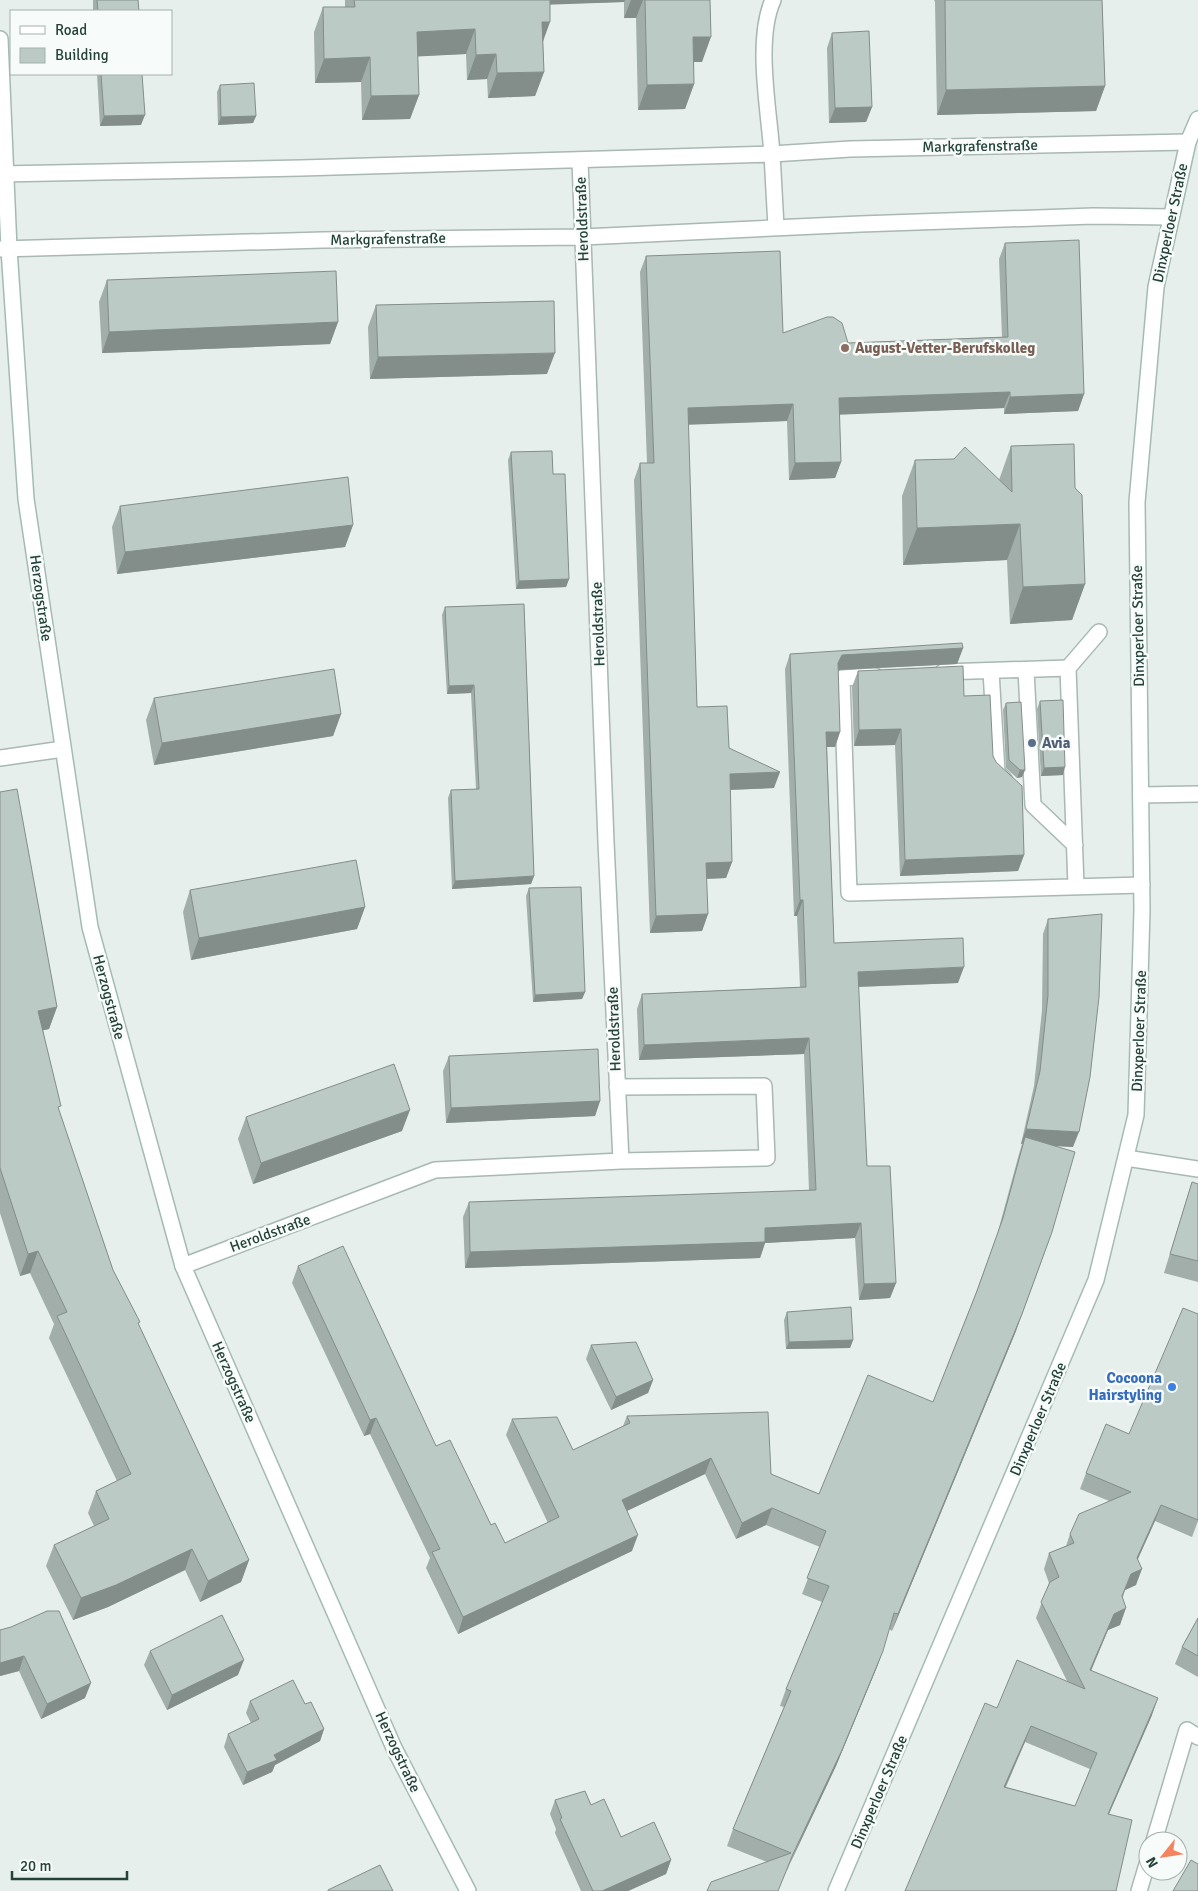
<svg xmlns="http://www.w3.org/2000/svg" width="1198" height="1891" font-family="Signika,sans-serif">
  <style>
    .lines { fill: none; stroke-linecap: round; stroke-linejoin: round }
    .lane-casing { stroke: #a8b8b2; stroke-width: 18 }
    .street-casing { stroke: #a8b8b2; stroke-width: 18 }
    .secondary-casing { stroke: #a4bbb3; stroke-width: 18 }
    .lane { stroke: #fff; stroke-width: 15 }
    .street { stroke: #fff; stroke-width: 15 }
    .secondary { stroke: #fff; stroke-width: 15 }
    .wall { fill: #a1aea9; fill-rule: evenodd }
    .shaded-wall { fill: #838d89 }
    .building { fill: #bbcac4; stroke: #838d89; fill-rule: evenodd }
    .education-dot { fill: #8d6e63; stroke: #f7fbf9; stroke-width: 2 }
    .service-dot { fill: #5c6f8a; stroke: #f7fbf9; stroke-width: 2 }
    .shop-dot { fill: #3f7fe0; stroke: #f7fbf9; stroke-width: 2 }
    .labels { text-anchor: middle; stroke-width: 5; stroke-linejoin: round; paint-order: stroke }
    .street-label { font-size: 15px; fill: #24423a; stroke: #f7fbf9 }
    .education-label { font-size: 15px; font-weight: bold; fill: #785e54; stroke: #f7fbf9; text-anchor: start }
    .service-label { font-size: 15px; font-weight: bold; fill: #4e5e75; stroke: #f7fbf9; text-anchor: start }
    .shop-label { font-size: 15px; font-weight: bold; fill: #366cbe; stroke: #f7fbf9; text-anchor: end }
  </style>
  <rect width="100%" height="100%" fill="#e6efeb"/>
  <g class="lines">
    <defs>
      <path id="lane" d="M772,154c-3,-44 -17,-114 1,-154
        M1068,668l8,218
        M1026,670l7,135 42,40
        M991,671l6,101 7,7
        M943,672l125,-4 31,-36
        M875,676l-33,2 7,215 293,-8
        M1126,1158l72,11"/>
      <path id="street" d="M772,154l4,73
        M0,174l301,-6 471,-14 78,-5 338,-7
        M0,249l323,-9 260,-3 277,-13 233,-8 78,1
        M0,758l63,-9
        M1141,795l57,-1
        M617,1087l147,-1 3,72 -146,3
        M183,1266l252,-96 186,-9 -15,-319 -26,-681
        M1154,1841l33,-111 11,7
        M1139,1891l9,-30"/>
      <path id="secondary" d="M0,39l9,210 17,250 64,428 93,339 211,482 74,143
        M836,1891l260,-611 40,-165 6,-205 -5,-408 19,-215 32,-145 10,-23"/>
    </defs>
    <use href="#lane" class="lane-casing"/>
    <use href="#street" class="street-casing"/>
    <use href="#secondary" class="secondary-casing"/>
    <use href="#lane" class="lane"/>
    <use href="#street" class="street"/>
    <use href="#secondary" class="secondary"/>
  </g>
  <path class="wall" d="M93,0h45l1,11h-46z
    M345,0h365l-8,62h-9l1,22 -9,25 -47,1 -2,-92h-12v-16l-74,2 -7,38 1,30 -9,24 -47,2 -1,-19 -20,1 -1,-26 -48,2 1,39 -9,24 -48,1 -1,-38 -46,1 -1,-51 9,-25h22z
    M934,0h168l3,86 -9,25 -159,4 -2,-113z
    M832,33l40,74 -6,15 -37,1 -2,-75z
    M97,74h45l-1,51 -41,1z
    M220,85l36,31 -3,7 -35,2 -1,-33z
    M1005,243l79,151 -6,17 -74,3v-6l-165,6 2,48 -6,16 -46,2 -2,-59 -99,3 9,283 32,41 45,40 -44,2 2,72 -6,16 -20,1 2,35 -6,17 -52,2 -16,-453 6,-17h7l-7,-191 6,-16 137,77 65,10 154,-6 -3,-78z
    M107,280l231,42 -8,22 -228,9 -3,-51z
    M376,305l171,69 -177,5 -2,-52z
    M1011,446l64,42 10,96 -13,36 -62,4 -3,-64 -104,5 -1,-69 13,-36 84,20z
    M511,452l42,22 16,105 -3,8 -50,2 -8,-129z
    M120,506l233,19 -8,22 -228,27 -5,-47z
    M524,604l10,272 -3,8 -79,5 -4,-91 3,-8 25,-1 -5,-96 -24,1 -5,-79 3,-8z
    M963,648l-6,16 -119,6 2,62 -5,15h-8l7,196 124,40 -100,4 9,179 29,117 -6,15 -31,2 -4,-62 -90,5 -5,15 -295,10 -2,-51 6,-15 340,-11 -5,-137 -165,6 -2,-51 5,-15 158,-7 -3,-71h-3l-9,-247 5,-15z
    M858,671l106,25 29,60 31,99 -6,16 -118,5 -5,-131 -41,1 -2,-59z
    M154,698l187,16 -8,22 -179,29 -8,-45z
    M1040,701l23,74 -22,1 -4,-67z
    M1006,703l19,67 -3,7 -5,1 -11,-10 -3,-58z
    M0,792l57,215 -8,22 -6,1 16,82 54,158 136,290 -8,22 -41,20 -15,-32 -77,37 -35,13 -27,-54 8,-21 40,-19 -6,-13 8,-22 21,-10 -68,-143 5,-14 -24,-51 -10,3 -20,-63z
    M529,888l56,104 -3,7 -49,3 -7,-106z
    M190,890l175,17 -8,22 -166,31 -8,-48z
    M1048,919l25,228 -17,-1 -40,185 -124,300 -3,-2 -12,38 -41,99 -49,104 -60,-24 6,-17 51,-122 -4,-1 6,-17 36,-87 -20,-8 18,-47 -54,-22 -30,14 -31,-65 -78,37 5,40 -174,83 -32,-66 4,-10 -60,-124 -6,2 -72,-153 6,-17 138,180 55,79 14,18 43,-20 -42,-88 6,-16 61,31 50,-24 4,-10 192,78 114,-92 42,-107 22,-60 22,-81 3,-10h-1l13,-58 8,-76 1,-76z
    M449,1056l151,45 -5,15 -149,7 -3,-52z
    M246,1117l156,14 -149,53 -15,-45z
    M1192,1182l6,2v98l-34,-9 22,-72z
    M787,1312l66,28 -3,8 -64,1 -2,-29z
    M1198,1314v207l-6,16 -37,-16 -17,38 -2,26 -11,5 -2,7 -3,28 -12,5 -17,41 61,44 -43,99 -204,77 92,-183 70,-27 -31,-63 13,-35 -5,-14 5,-16 17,-7 4,-12 39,-33 -29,-12 6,-16 43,-39zM1025,1742l65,27 -15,37 -69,-19z
    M591,1345l62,35 -5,13 -37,17 -25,-51z
    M1198,1618v59l-23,-13 7,-17z
    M0,1630l85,68 -44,21 -22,-48 -19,5z
    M150,1651l88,24 -71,35 -23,-45z
    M250,1701l55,3 19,25 -4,12 -45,24 -3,7 -29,13 -19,-38 4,-13 23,-11 -5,-10z
    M555,1800l36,5 30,32 50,23 -5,14 -38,17h-47l-26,-58 1,-4 -6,-15z"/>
  <path class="shaded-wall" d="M542,0h83l-1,2 -84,3z
    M631,0h12l-7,18h-12z
    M542,22h8l-9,25z
    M475,29l-9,25 -58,3 9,-25z
    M693,37h18l-9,25h-18z
    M496,54l-9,25 -20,1 9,-25z
    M370,57l-9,25 -46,1 9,-24z
    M544,72l-9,24 -47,2 9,-25z
    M694,84l-9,25 -47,1 9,-25z
    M1105,86l-9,25 -159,4 9,-25z
    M419,95l-9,24 -48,1 9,-24z
    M872,107l-6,15 -37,1 6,-15z
    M145,115l-4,10 -41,1 4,-10z
    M256,116l-3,7 -35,2 3,-8z
    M338,322l-8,22 -228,9 7,-21z
    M555,353l-8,21 -177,5 8,-22z
    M1010,392l-6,16 -171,7 6,-17z
    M1084,394l-6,17 -74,3 6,-17z
    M793,404l-6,17 -105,4 6,-17z
    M841,462l-6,16 -46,2 6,-17z
    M1020,524l-13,36 -104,5 14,-37z
    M353,525l-8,22 -228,27 8,-22z
    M569,579l-3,8 -50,2 3,-8z
    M1085,584l-13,36 -62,4 13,-37z
    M963,648l-6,16 -120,6 1,-7 4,-8z
    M474,685l-3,8 -24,1 2,-8z
    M341,714l-8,22 -179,29 8,-22z
    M901,729l-6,16 -41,1 5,-16z
    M826,732h14l-5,15h-14z
    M1065,767l-2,8 -22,1 3,-8z
    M1020,770h5l-3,7 -5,1z
    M780,772l-6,16 -50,2 6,-16z
    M1024,855l-6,16 -118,5 5,-16z
    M732,862l-6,16 -26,1 6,-16z
    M534,876l-3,8 -79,5 3,-8z
    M800,900h3l-6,16h-3z
    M365,907l-8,22 -166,31 8,-22z
    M708,914l-6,17 -52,2 6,-17z
    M964,967l-6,16 -106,4 6,-15z
    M585,992l-3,7 -49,3 2,-7z
    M57,1007l-8,22 -18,4 7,-22z
    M809,1038l-5,16 -165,6 5,-15z
    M600,1101l-5,15 -149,7 5,-15z
    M410,1110l-8,21 -149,53 8,-21z
    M1026,1129l53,3 -6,15 -50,-3 2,-7 -3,7h-1z
    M861,1223l-6,15 -90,5 -5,15 -295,10 5,-16 295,-24z
    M1052,1232l-36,99 -124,300 6,-17z
    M38,1251l-8,22 -10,3 8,-22z
    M896,1283l-6,15 -31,2 5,-16z
    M853,1340l-3,8 -64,1 3,-7z
    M653,1380l-5,13 -37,17 5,-13z
    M376,1418l-6,16 -6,2 6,-16z
    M711,1458l-6,16 -89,42 6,-16z
    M1161,1505l-6,16 -24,53 6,-16z
    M772,1508l-6,17 -30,14 6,-16z
    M638,1535l-6,16 -174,83 5,-17z
    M192,1549l-7,21 -77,37 -35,13 8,-22z
    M249,1560l-8,22 -41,20 8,-21z
    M1142,1569l-6,16 -11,5 -9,22 15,-38z
    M1126,1608l-6,17 -12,5 -24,57 6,-17 24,-56z
    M883,1651l-6,16 -41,99 -49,104 -9,21z
    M24,1656l-5,15 -19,5v-13z
    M244,1660l-6,15 -71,35 5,-15z
    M91,1683l-6,15 -44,21 6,-15z
    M1158,1698l-6,17 -50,115 6,-16z
    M1031,1726l-6,16 -27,61 6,-16z
    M324,1729l-4,12 -45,24 -3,7 -29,13 4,-13 27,-17z
    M671,1860l-5,14 -38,17h-26z"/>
  <path class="building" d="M97,0h41l1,11h-41z
    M354,0h196v22h-8l2,50 -47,1 -1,-19 -20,1 -1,-26 -58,3 2,63 -48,1 -1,-39 -46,2 -1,-52h32z
    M645,0h65l1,37h-18l1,47 -47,1z
    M945,0h157l3,86 -159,4z
    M869,31l3,76 -37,1 -3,-75z
    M101,74h41l3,41 -41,1z
    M254,83l2,33 -35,1 -1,-32z
    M1079,240l5,154 -74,3v-5l-171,6 2,64 -46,1 -2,-59 -105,4 9,299 30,-1 2,42 51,24 -50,2 2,88 -26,1 2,51 -52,2 -16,-453h14l-8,-207 134,-5 3,82 44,-16h6l9,6 6,20 160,-6 -3,-94z
    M336,271l2,51 -229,10 -2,-52z
    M554,301l1,52 -177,4 -2,-52z
    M1074,444l1,44 7,7 3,89 -62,3 -3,-63 -103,4 -2,-68 39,-1 11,-12 47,45 -1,-46z
    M552,451l1,23h12l4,105 -50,2 -8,-129z
    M348,477l5,48 -228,27 -5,-46z
    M524,604l10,272 -79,5 -4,-91 28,-1 -5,-104 -25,1 -4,-79z
    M962,643l1,5 -121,7 -4,8 2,69h-14l8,211 129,-5 1,29 -106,5 9,194h23l6,117 -32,1 -3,-61 -96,5v14l-295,10 -1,-50 347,-12 -7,-152 -165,7 -2,-51 164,-7 -3,-87h-3l-10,-246z
    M963,666l1,30 26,-1 3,61 3,6 26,24 2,69 -119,5 -4,-131 -42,1 -1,-59z
    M334,669l7,45 -179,29 -8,-45z
    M1063,700l2,67 -21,1 -4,-67z
    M1021,702l4,68h-5l-11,-10 -3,-57z
    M17,789l40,218 -19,4 23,95 -3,1 55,163 27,52 -2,1 111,237 -41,21 -16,-32 -76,36 -35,13 -27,-53 55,-26 -13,-28 35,-17 -74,-158 10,-4 -29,-61 -10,3 -28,-86v-376z
    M356,860l9,47 -166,31 -9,-48z
    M581,887l4,105 -50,3 -6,-107z
    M1102,914l-3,83 -9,80 -11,55 -53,-3 14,-58 8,-76v-76z
    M598,1049l2,52 -149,7 -2,-52z
    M394,1064l16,46 -149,53 -15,-46z
    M1025,1137l50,15 -23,80 -30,82 -124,300 -4,-1 -11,38 -41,99 -49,104 -15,37h-71l4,-9 80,-29 -58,-24 58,-138 -5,-2 43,-103 -22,-8 19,-47 -54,-23 -30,15 -31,-65 -89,42 16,35 -175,82 -31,-65 8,-3 -64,-131 -6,2 -72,-154 45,-20 93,200 14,-6 41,85 4,-2 10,20 54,-26 -47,-98 45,-2 16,33 57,-27 -3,-7 141,-4 3,62 48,20 49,-119 65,27 44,-111 26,-73z
    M1192,1182l6,2v77l-28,-7z
    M851,1307l2,33 -64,2 -2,-30z
    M1183,1308l15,6v206l-37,-15 -24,53 5,11 -11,5 -9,22 4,12 -12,6 -24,56 68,28 -50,116 24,6 -16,71h-211l80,-188 12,5 20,-48 68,29 -44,-87 9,-20 9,-5 -10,-24 25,-10 -4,-9 9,-20 52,-22 -45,-19 20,-49 23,10zM1031,1726l66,27 -22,53 -71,-19z
    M636,1342l17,38 -37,17 -25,-52z
    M47,1611h12l32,72 -44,21 -23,-48 -24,7v-33l11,-3z
    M222,1615l22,45 -72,35 -22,-44z
    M1198,1618v38l-16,-9z
    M293,1680l12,24 6,-2 13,27 -50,26 3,5 -30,12 -19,-38 31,-15 -9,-18z
    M585,1791l6,14 13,-6 17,38 33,-15 17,38 -69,31h-9l-33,-72 2,-1 -7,-18z
    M1191,1860l7,4v27h-25z
    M380,1865l13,26h-65v-1z"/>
  <circle class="education-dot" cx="845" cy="348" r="5"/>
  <circle class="service-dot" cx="1032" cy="743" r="5"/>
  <circle class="shop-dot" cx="1172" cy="1387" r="5"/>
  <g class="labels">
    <g class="street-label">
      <text transform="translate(980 146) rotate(-1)" y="5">Markgrafenstraße</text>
      <text transform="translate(582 219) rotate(-92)" y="5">Heroldstraße</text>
      <text transform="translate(1170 223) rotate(-78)" y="5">Dinxperloer Straße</text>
      <text transform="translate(388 239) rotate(-1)" y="5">Markgrafenstraße</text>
      <text transform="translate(41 598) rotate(82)" y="5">Herzogstraße</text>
      <text transform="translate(598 624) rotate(-92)" y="5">Heroldstraße</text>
      <text transform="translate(1138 626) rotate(-91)" y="5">Dinxperloer Straße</text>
      <text transform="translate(109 997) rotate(75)" y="5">Herzogstraße</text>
      <text transform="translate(614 1029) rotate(-92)" y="5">Heroldstraße</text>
      <text transform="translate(1139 1031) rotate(-88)" y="5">Dinxperloer Straße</text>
      <text transform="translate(270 1233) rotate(-20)" y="5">Heroldstraße</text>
      <text transform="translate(234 1382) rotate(66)" y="5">Herzogstraße</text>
      <text transform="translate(1038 1419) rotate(-67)" y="5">Dinxperloer Straße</text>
      <text transform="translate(398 1752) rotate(65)" y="5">Herzogstraße</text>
      <text transform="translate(879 1792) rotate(-67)" y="5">Dinxperloer Straße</text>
    </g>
    <g class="education-label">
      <text x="855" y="353">August-Vetter-Berufskolleg</text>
    </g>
    <g class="service-label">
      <text x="1042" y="748">Avia</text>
    </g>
    <g class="shop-label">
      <text x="1162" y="1383">Cocoona<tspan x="1162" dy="17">Hairstyling</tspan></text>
    </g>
  </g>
  <rect x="10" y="10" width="162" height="65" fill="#f7fbf9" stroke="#a3b1ad"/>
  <rect x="20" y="26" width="25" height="8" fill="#ffffff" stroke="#a3b1ad"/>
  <text x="55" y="35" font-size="15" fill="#24423a">Road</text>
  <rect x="20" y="48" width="25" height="15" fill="#bbcac4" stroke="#a3b1ad"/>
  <text x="55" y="60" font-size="15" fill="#24423a">Building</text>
  <g transform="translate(1163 1856) rotate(240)"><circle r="24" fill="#f7fbf9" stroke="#a3b1ad"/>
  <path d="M0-4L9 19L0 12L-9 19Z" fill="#f4845f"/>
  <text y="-8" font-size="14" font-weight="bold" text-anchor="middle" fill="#24423a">N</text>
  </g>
  <path d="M12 1871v8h115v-8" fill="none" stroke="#24423a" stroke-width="2.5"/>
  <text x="20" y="1871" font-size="15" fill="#24423a" stroke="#f7fbf9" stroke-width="4" paint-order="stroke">20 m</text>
</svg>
